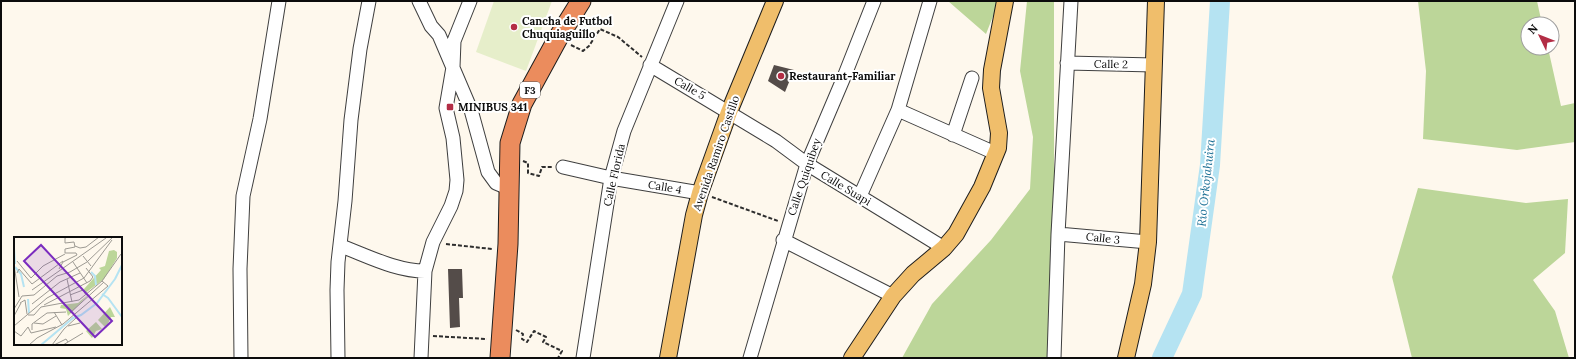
<svg xmlns="http://www.w3.org/2000/svg" width="1576" height="359" font-family="Lora,serif">
  <style>
    .forest { fill: #bcd699 }
    .pitch { fill: #e6eeca }
    .lines { fill: none; stroke-linecap: round; stroke-linejoin: round }
    .river { stroke: #b5e3f2; stroke-width: 20 }
    .building { fill: #544c49 }
    .minor-casing { stroke: #3f3f3f; stroke-width: 15 }
    .major-casing { stroke: #1d1d1d; stroke-width: 18 }
    .highway-casing { stroke: #1d1d1d; stroke-width: 21 }
    .path { stroke: #2e2e2e; stroke-width: 2; stroke-dasharray: 4 2; stroke-linecap: butt }
    .minor { stroke: #fff; stroke-width: 13 }
    .major { stroke: #f0be6b; stroke-width: 16 }
    .highway { stroke: #eb8c5d; stroke-width: 19 }
    .poi-dot { fill: #b32d45; stroke: #fff; stroke-width: 1.5 }
    .labels { text-anchor: middle; stroke-width: 4; stroke-linejoin: round; paint-order: stroke }
    .shield { fill: #fff; stroke: #555; stroke-width: 1 }
    .shield-label { font-size: 10px; font-weight: bold; fill: #0c0c0c }
    .poi-label { font-size: 11px; font-weight: bold; fill: #0c0c0c; stroke: #fff; text-anchor: start }
    .street-label { font-size: 11px; fill: #0c0c0c; stroke: #fff }
    .water-label { font-size: 12px; font-style: italic; fill: #1e7196; stroke: #fff }
    .inset-river { fill: none; stroke: #b5e3f2; stroke-width: 2 }
    .inset-road { fill: none; stroke: #9d9a93; stroke-width: 1 }
    .view { fill: #7b2cbf; fill-opacity: 0.15; stroke: #7b2cbf; stroke-width: 2 }
    .inset-edge { fill: none; stroke: #0c0c0c; stroke-width: 2 }
  </style>
  <rect width="100%" height="100%" fill="#fef8ed"/>
  <path class="forest" d="M948,1h51l-13,33z
    M1027,1h27v249l3,108h-155l30,-54 59,-64 39,-51 3,-52 -13,-66z
    M1418,1h119l5,23h-14v24h20l13,58 14,-3v39l-58,8 -94,-11 3,-68z
    M1418,188l108,15 42,-4 -3,54 -32,27 22,31 14,47h-157l-20,-81z"/>
  <path class="pitch" d="M494,1h58l-26,70 -50,-19z"/>
  <g class="lines">
    <path class="river" d="M1162,358l30,-64 18,-129 10,-164"/>
  </g>
  <path class="building" d="M774,65l20,5 -9,22 -17,-11z
    M448,269h14l1,29h-4l1,29 -10,1z"/>
  <g class="lines">
    <defs>
      <path id="minor" d="M419,1l12,25 8,9 32,75 17,62 8,11 12,5
        M1067,63l87,2
        M650,65l126,76 31,23 137,84
        M898,110l97,43
        M953,135l19,-57
        M563,167l48,11 89,15
        M860,196l38,-86 32,-109
        M1058,234l90,8
        M783,240l110,56
        M341,246c27,10 55,25 84,25
        M241,358l-1,-89 3,-73 17,-77 19,-118
        M338,358l-1,-68 1,-28 7,-61 6,-81 9,-71 9,-48
        M421,358l4,-87 8,-29 18,-36 5,-15 1,-11 -4,-42 -7,-30 7,-41 1,-26 16,-40
        M583,358l28,-180 13,-47 53,-130
        M750,358l57,-194 37,-87 30,-76
        M1054,358l4,-124 13,-233"/>
      <path id="major" d="M668,358l26,-143 6,-22 29,-81 46,-111
        M852,358l41,-62 20,-22 31,-26 12,-14 26,-47 16,-39 1,-15 -8,-45 1,-18 13,-69
        M1126,358l17,-74 5,-42 8,-241"/>
      <path id="highway" d="M500,358l8,-114 2,-101 12,-39 36,-66 23,-37"/>
    </defs>
    <use href="#minor" class="minor-casing"/>
    <use href="#major" class="major-casing"/>
    <use href="#highway" class="highway-casing"/>
    <path class="path" d="M571,45l12,6 6,-5 11,-17 18,8 24,20
      M523,161l5,2v10l11,3 3,-9h11
      M712,197l66,24
      M446,244l46,5
      M516,330l7,4 -1,5 5,3 7,-11 12,6 -3,5 19,9 -4,7
      M433,336l54,3"/>
    <use href="#minor" class="minor"/>
    <use href="#major" class="major"/>
    <use href="#highway" class="highway"/>
  </g>
  <g class="poi-dot">
    <circle cx="514" cy="27" r="4"/>
    <circle cx="781" cy="76" r="4"/>
    <rect x="446" y="103" width="8" height="8" rx="2"/>
  </g>
  <g class="labels">
    <rect class="shield" x="520" y="82" width="20" height="16" rx="3"/>
    <g class="shield-label">
      <text x="530" y="94">F3</text>
    </g>
    <g class="poi-label">
      <text x="522" y="25">Cancha de Futbol<tspan x="522" dy="13">Chuquiaguillo</tspan></text>
      <text x="789" y="80">Restaurant-Familiar</text>
      <text x="458" y="111">MINIBUS 341</text>
    </g>
    <g class="street-label">
      <text transform="translate(1111 64) rotate(1)" y="4">Calle 2</text>
      <text transform="translate(690 88) rotate(30)" y="4">Calle 5</text>
      <text transform="translate(716 153) rotate(-71)" y="4">Avenida Ramiro Castillo</text>
      <text transform="translate(614 175) rotate(-77)" y="4">Calle Florida</text>
      <text transform="translate(804 177) rotate(-71)" y="4">Calle Quiquibey</text>
      <text transform="translate(665 187) rotate(9)" y="4">Calle 4</text>
      <text transform="translate(846 188) rotate(31)" y="4">Calle Suapi</text>
      <text transform="translate(1103 238) rotate(6)" y="4">Calle 3</text>
    </g>
    <g class="water-label">
      <text transform="translate(1206 183) rotate(-84)" y="4">Río Orkojahuira</text>
    </g>
  </g>
  <g transform="translate(14 237)">
    <rect width="108" height="108" fill="#fef8ed"/>
    <path d="M100,13l3,2v6l-13,21 -20,15v-5l17,-19 -2,-2 6,-2 4,-15zM76,56l-22,23 -2,-7 -6,-1 1,-3 17,-2zM96,70l5,10h-4l-5,11 -8,-8zM82,85l6,7 -6,2 -4,7 -6,-7z" fill="#bcd699"/>
    <path class="inset-river" d="M0,11l1,16M1,30l6,7 3,13M77,35l4,4 1,9M101,42l7,-14M88,57l6,4 14,19M14,62l1,14M27,108l32,-27 8,-3 16,-12 18,-24"/>
    <path class="inset-road" d="M61,9l5,2 6,-1 13,-10M69,19l8,10M3,24l14,17 12,-12 22,-12M59,25l14,21M0,28l5,32M45,32l4,-7 14,-7 -1,-2h-11v-4l10,-2 -1,-5 -9,1v-5l3,-1M3,36l2,-4 13,15 31,-23M53,42l5,23M88,44l19,-27M18,53l74,-52M56,58l13,-5M6,66l5,-3 2,14M18,67l28,-22 20,-9M30,68l46,-24 3,-4 -7,-9M0,72l8,-13 12,-1 23,-19 13,-4 17,-10 26,-25M40,75l8,13M56,76l34,-31M14,78h6l7,-8 38,-7 23,-19 6,5 -45,38 -26,14 -8,7M0,79l7,-13M20,86l9,1 13,-8M0,89l33,-28 37,-20 28,-38M54,89l12,-3M18,93v-6l15,-11 19,-1M0,94l7,5 7,-9 3,6 25,-6M38,108l12,-16 12,-11M40,108l12,-6 2,3M49,108l20,-12"/>
    <path class="view" d="M27,8l71,76 -17,16 -71,-76z"/>
    <rect width="108" height="108" class="inset-edge"/>
  </g>
  <rect width="1576" height="359" fill="none" stroke="#0c0c0c" stroke-width="4"/>
  <g transform="translate(1540 36) rotate(313)"><circle r="19" fill="#ffffff" stroke="#9e9e9e"/>
  <path d="M0-3L7 15L0 10L-7 15Z" fill="#b32d45"/>
  <text y="-6" font-size="11" font-weight="bold" text-anchor="middle" fill="#0c0c0c">N</text>
  </g>
</svg>
